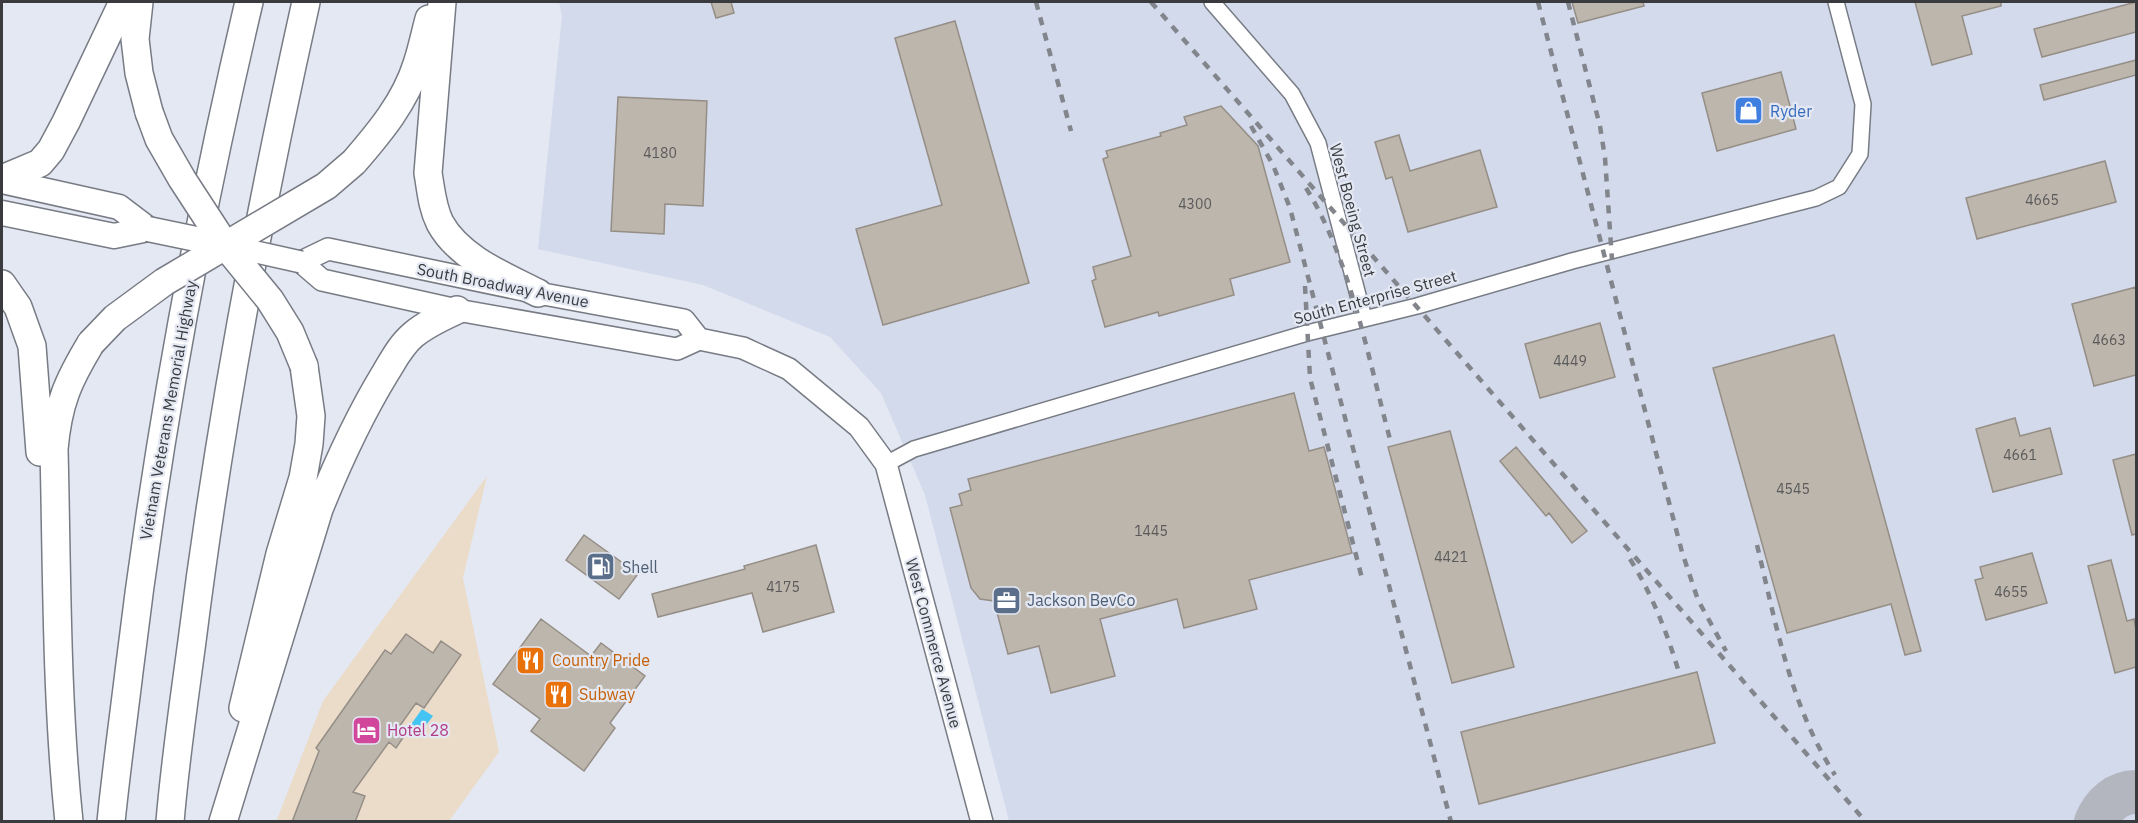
<svg xmlns="http://www.w3.org/2000/svg" width="2138" height="823" font-family="'IBM Plex Sans',sans-serif">
  <style>
    .commercial { fill: #ebdcc9 }
    .built { fill: #d3daeb }
    .water { fill: #44c4f2 }
    .lines { fill: none; stroke-linecap: round; stroke-linejoin: round }
    .taxiway { stroke: #b3b6bf; stroke-width: 44 }
    .building { fill: #bdb6ad; stroke: #958e86; stroke-width: 1.5 }
    .street-casing { stroke: #777b84; stroke-width: 18 }
    .secondary-casing { stroke: #777b84; stroke-width: 24 }
    .primary-casing { stroke: #777b84; stroke-width: 27 }
    .highway-casing { stroke: #777b84; stroke-width: 30 }
    .street { stroke: #fff; stroke-width: 15 }
    .secondary { stroke: #fff; stroke-width: 21 }
    .primary { stroke: #fff; stroke-width: 24 }
    .highway { stroke: #fff; stroke-width: 27 }
    .rail { stroke: #82858b; stroke-width: 4.5; stroke-dasharray: 8 8; stroke-linecap: butt }
    .secondary-bridge-casing { stroke: #777b84; stroke-width: 24; stroke-linecap: butt }
    .primary-bridge-casing { stroke: #777b84; stroke-width: 27; stroke-linecap: butt }
    .highway-bridge-casing { stroke: #777b84; stroke-width: 30; stroke-linecap: butt }
    .secondary-bridge { stroke: #fff; stroke-width: 21 }
    .primary-bridge { stroke: #fff; stroke-width: 24 }
    .highway-bridge { stroke: #fff; stroke-width: 27 }
    .labels { text-anchor: middle; stroke-width: 4.5; stroke-linejoin: round; paint-order: stroke }
    .number-label { font-size: 14px; fill: #5a5a5a }
    .shop-label { font-size: 16px; fill: #366cbe; stroke: #e4e8f3; text-anchor: start }
    .street-label { font-size: 16px; fill: #393b3f; stroke: #e4e8f3 }
    .service-label { font-size: 16px; fill: #4e5e75; stroke: #e4e8f3; text-anchor: start }
    .food-label { font-size: 16px; fill: #c56008; stroke: #e4e8f3; text-anchor: start }
    .hotel-label { font-size: 16px; fill: #b23c85; stroke: #e4e8f3; text-anchor: start }
  </style>
  <rect width="100%" height="100%" fill="#e4e8f3"/>
  <path class="commercial" d="M487,476l-24,102 36,174 -50,69 -173,1 47,-121z"/>
  <path class="built" d="M559,2h1577v819h-1127l-84,-326 -44,-102 -51,-56 -127,-52 -165,-36 24,-233z"/>
  <path class="water" d="M422,709l11,7 -16,21 -10,-7z"/>
  <g class="lines">
    <path class="taxiway" d="M2096,822c7,-17 21,-30 40,-30"/>
  </g>
  <path class="building" d="M711,2h20l3,11 -18,5z
    M1572,2h71l1,4 -66,17z
    M1915,2h86v4l-39,10 10,38 -40,11z
    M2136,2v30l-94,25 -8,-28z
    M955,21l74,262 -146,42 -27,-96 86,-24 -47,-167z
    M2136,60v15l-92,25 -4,-15z
    M1781,72l15,57 -79,22 -15,-58z
    M618,97l89,4 -4,105 -38,-2 -1,30 -53,-3z
    M1221,106l37,40 32,116 -60,17 4,16 -75,21 -1,-4 -53,15 -13,-46 4,-2 -3,-12 38,-11 -28,-97 5,-2 -2,-6 55,-15 -1,-3 27,-8 -3,-8z
    M1399,135l11,36 70,-21 17,57 -89,25 -16,-55 -6,2 -11,-37z
    M2105,161l11,41 -139,37 -11,-41z
    M2136,287v88l-42,11 -22,-82z
    M1600,323l15,54 -75,21 -15,-54z
    M1834,335l87,316 -16,4 -14,-51 -104,29 -74,-265z
    M1294,393l15,58 15,-4 28,106 -103,27 8,29 -73,19 -7,-29 -77,20 15,57 -64,17 -12,-47 -31,8 -14,-53 -14,-2 -9,-11 -21,-80 12,-3 -3,-11 12,-4 -3,-11z
    M2015,418l5,18 30,-8 12,46 -69,18 -17,-63z
    M1450,431l64,236 -62,16 -64,-236z
    M1516,447l71,84 -15,12 -23,-30 -3,3 -46,-55z
    M2136,454v80l-4,1 -19,-75z
    M584,535l54,39 -19,25 -53,-39z
    M816,545l18,67 -71,20 -11,-39 -94,24 -6,-23 93,-25 -1,-3z
    M2032,553l15,50 -61,17 -11,-40 8,-2 -3,-11z
    M2111,560l16,61 7,-2 2,11v37l-21,6 -27,-107z
    M541,619l50,37 10,-13 44,33 -35,47 5,5 -31,43 -53,-40 9,-12 -47,-35z
    M406,634l27,19 8,-12 20,14 -37,53 -8,-5 -17,24 8,5 -11,16 -7,-6 -36,50 12,4 -10,26h-63l27,-71 -3,-3 69,-98 6,4z
    M1697,672l18,71 -236,61 -18,-72z"/>
  <g class="lines">
    <defs>
      <path id="street" d="M1212,2l80,92 26,49 46,175
        M886,464l28,-15 393,-116 110,-27 155,-45 244,-63 23,-11 21,-33 3,-50 -27,-102"/>
      <path id="secondary" d="M699,339l-15,-19 -146,-27 -210,-44 -27,13 21,18 135,30 220,39 22,-10 44,9 46,21 70,58 27,37 96,358"/>
      <path id="primary" d="M2,181l117,26 29,22
        M2,213l112,23 34,-7"/>
      <path id="highway" d="M139,2l-4,37 4,34 10,39
        M442,2l-14,171c3,17 4,34 12,50 19,35 64,53 98,70
        M354,162c26,-30 51,-60 63,-98 5,-15 8,-30 12,-45
        M2,179l38,-16 11,-13 15,-28 57,-120
        M2,284l16,23 14,39 8,106
        M243,708l37,-154 23,-76 6,-34 2,-28 -7,-50
        M69,822c-13,-124 -12,-249 -15,-373 4,-46 14,-68 37,-106
        M111,822c5,-50 12,-100 18,-150 27,-225 68,-449 120,-670
        M170,822c5,-61 14,-121 22,-181 27,-215 67,-428 114,-639
        M223,822l96,-313c19,-47 40,-93 67,-137 8,-13 15,-27 27,-37 13,-11 29,-18 44,-25"/>
    </defs>
    <use href="#street" class="street-casing"/>
    <use href="#secondary" class="secondary-casing"/>
    <use href="#primary" class="primary-casing"/>
    <use href="#highway" class="highway-casing"/>
    <use href="#street" class="street"/>
    <use href="#secondary" class="secondary"/>
    <use href="#primary" class="primary"/>
    <use href="#highway" class="highway"/>
    <path class="rail" d="M1036,2l35,129
      M1151,2l715,820
      M1538,2l144,550 16,48 28,51
      M1568,2l32,124 5,32 7,102
      M1251,126l22,39 17,43 161,614
      M1306,188c45,72 63,174 85,255
      M1305,286l5,92 53,204
      M1757,545c19,79 33,160 78,230
      M1630,559c23,37 38,76 50,117"/>
    <defs>
      <path id="secondary-bridge" d="M225,245l76,17"/>
      <path id="primary-bridge" d="M148,229l77,16"/>
      <path id="highway-bridge" d="M149,112l10,27 23,40 43,66 45,55 20,32 14,34
        M91,343l24,-25 49,-36 162,-96 28,-24"/>
    </defs>
    <use href="#secondary-bridge" class="secondary-bridge-casing"/>
    <use href="#primary-bridge" class="primary-bridge-casing"/>
    <use href="#highway-bridge" class="highway-bridge-casing"/>
    <use href="#secondary-bridge" class="secondary-bridge"/>
    <use href="#primary-bridge" class="primary-bridge"/>
    <use href="#highway-bridge" class="highway-bridge"/>
  </g>
  <defs>
    <symbol id="shop-square" viewBox="-11 -11 22 22"><rect x="-9" y="-9" width="18" height="18" rx="4" fill="#3f7fe0" stroke="#e4e8f3"/><path d="M-5-2.5h2.3a2.7 3.5 0 0 1 5.4 0H5L5.5 6h-11ZM-1.5-2.5h3a1.5 2.3 0 0 0-3 0Z" fill="#fff"/></symbol>
    <symbol id="fuel-square" viewBox="-11 -11 22 22"><rect x="-9" y="-9" width="18" height="18" rx="4" fill="#5c6f8a" stroke="#e4e8f3"/><path d="M-5.5-6h7V0h2V4h1.3V-2.5L3-4.5l.8-.8L6-3V5H2.5V1h-1V6h-7ZM-4.2-4.7v3.2H.2V-4.7Z" fill="#fff"/></symbol>
    <symbol id="office-square" viewBox="-11 -11 22 22"><rect x="-9" y="-9" width="18" height="18" rx="4" fill="#5c6f8a" stroke="#e4e8f3"/><path d="M-6-3h4V-5.5h4V-3h4V5H-6ZM-1-4.5V-3h2v-1.5ZM-6 0V1H6V0Z" fill="#fff"/></symbol>
    <symbol id="restaurant-square" viewBox="-11 -11 22 22"><rect x="-9" y="-9" width="18" height="18" rx="4" fill="#e8710a" stroke="#e4e8f3"/><path d="M-5-6h1v4h1v-4h1v4h1v-4h1v5L-1.5 .5V6h-2V.5L-5-1ZM5-6V6H3V1.5H1.5Q1.5-4 5-6Z" fill="#fff"/></symbol>
    <symbol id="hotel-square" viewBox="-11 -11 22 22"><rect x="-9" y="-9" width="18" height="18" rx="4" fill="#d1479c" stroke="#e4e8f3"/><path d="M-6-4.5h1.5V1H6V5H4.5V3h-9V5H-6ZM-4 0a1.8 1.8 0 1 1 3.6 0ZM.5 0V-2.5h3Q6-2.5 6 0Z" fill="#fff"/></symbol>
  </defs>
  <g fill-rule="evenodd">
    <use href="#shop-square" x="1732" y="94" width="33" height="33"/>
    <use href="#fuel-square" x="584" y="550" width="33" height="33"/>
    <use href="#office-square" x="990" y="584" width="33" height="33"/>
    <use href="#restaurant-square" x="514" y="644" width="33" height="33"/>
    <use href="#restaurant-square" x="542" y="678" width="33" height="33"/>
    <use href="#hotel-square" x="350" y="714" width="33" height="33"/>
  </g>
  <g class="labels">
    <g class="number-label">
      <text x="660" y="158">4180</text>
      <text x="2042" y="205">4665</text>
      <text x="1195" y="209">4300</text>
      <text x="2109" y="345">4663</text>
      <text x="1570" y="366">4449</text>
      <text x="2020" y="460">4661</text>
      <text x="1793" y="494">4545</text>
      <text x="1151" y="536">1445</text>
      <text x="1451" y="562">4421</text>
      <text x="783" y="592">4175</text>
      <text x="2011" y="597">4655</text>
    </g>
    <g class="shop-label">
      <text x="1770" y="117">Ryder</text>
    </g>
    <g class="street-label">
      <text transform="translate(1353 210) rotate(75)" y="6">West Boeing Street</text>
      <text transform="translate(503 285) rotate(11)" y="6">South Broadway Avenue</text>
      <text transform="translate(1375 297) rotate(-15)" y="6">South Enterprise Street</text>
      <text transform="translate(168 410) rotate(-80)" y="6">Vietnam Veterans Memorial Highway</text>
      <text transform="translate(934 643) rotate(75)" y="6">West Commerce Avenue</text>
    </g>
    <g class="service-label">
      <text x="622" y="573">Shell</text>
      <text x="1027" y="606">Jackson BevCo</text>
    </g>
    <g class="food-label">
      <text x="552" y="666">Country Pride</text>
      <text x="579" y="700">Subway</text>
    </g>
    <g class="hotel-label">
      <text x="387" y="736">Hotel 28</text>
    </g>
  </g>
  <rect width="2138" height="823" fill="none" stroke="#393b3f" stroke-width="6"/>
</svg>
